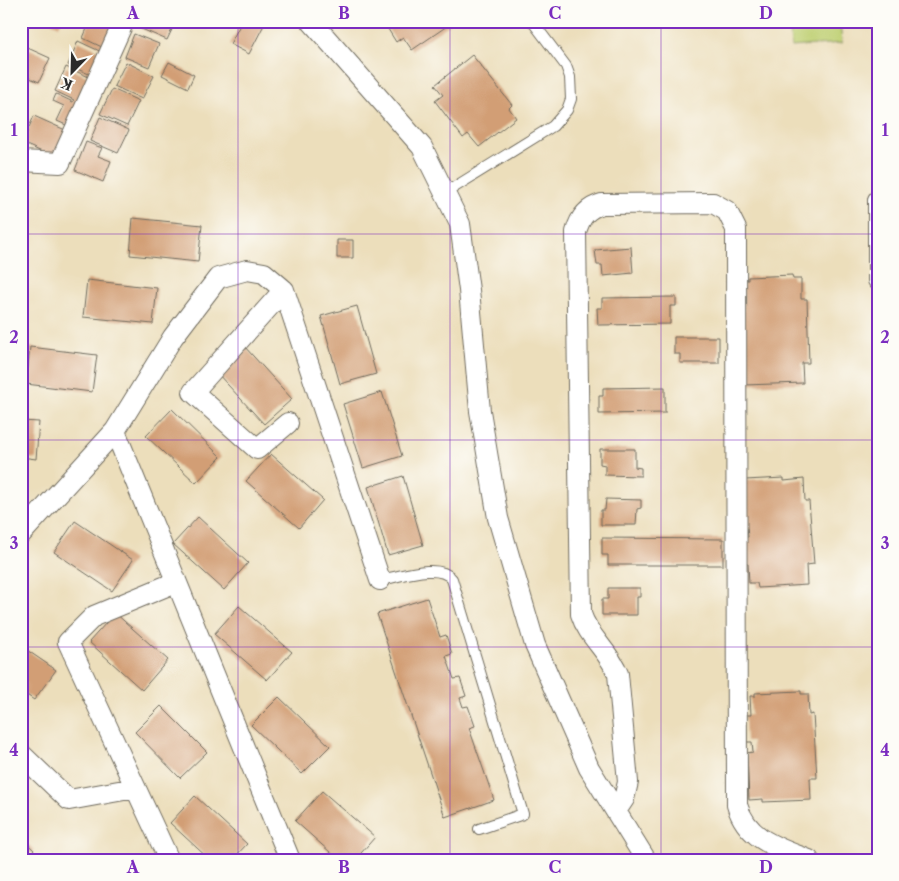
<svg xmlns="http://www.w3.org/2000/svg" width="899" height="881" font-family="'Libre Caslon Text',serif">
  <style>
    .grass { fill: #becf71; stroke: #747d4e }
    .building { fill: #d29e75 }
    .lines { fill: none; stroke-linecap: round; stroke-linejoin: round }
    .service-casing { stroke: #6f6a5d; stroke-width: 12 }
    .minor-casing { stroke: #6f6a5d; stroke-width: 22 }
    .service { stroke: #fff; stroke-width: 10 }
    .minor { stroke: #fff; stroke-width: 20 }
    .grid { fill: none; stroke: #7b2cbf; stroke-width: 1; stroke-opacity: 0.55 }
    .neatline { fill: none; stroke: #7b2cbf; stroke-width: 2 }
    .grid-label { font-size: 16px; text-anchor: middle; font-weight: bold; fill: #7b2cbf }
  </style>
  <rect width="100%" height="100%" fill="#fdfcf7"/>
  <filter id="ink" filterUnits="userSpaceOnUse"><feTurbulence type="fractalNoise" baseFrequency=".02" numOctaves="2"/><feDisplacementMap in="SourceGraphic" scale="10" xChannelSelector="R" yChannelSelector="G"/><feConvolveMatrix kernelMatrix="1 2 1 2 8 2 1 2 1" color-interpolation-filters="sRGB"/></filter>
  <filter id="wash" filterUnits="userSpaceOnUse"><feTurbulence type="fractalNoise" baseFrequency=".0096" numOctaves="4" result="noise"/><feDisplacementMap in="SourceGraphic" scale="20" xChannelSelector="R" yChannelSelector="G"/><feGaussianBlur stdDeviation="1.12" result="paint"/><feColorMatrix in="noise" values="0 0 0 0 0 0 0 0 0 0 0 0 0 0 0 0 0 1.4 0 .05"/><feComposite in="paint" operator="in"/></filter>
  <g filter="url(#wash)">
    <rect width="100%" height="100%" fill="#ecdebb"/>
    <path class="grass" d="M789,21h51l2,22 -51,4z"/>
    <g id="blocks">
      <path class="building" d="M49,21h12l-2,5z
        M84,21h22l12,6 -10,23 -25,-12 6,-14z
        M140,21h36l-9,19 -30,-13z
        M242,21h24l-17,33 -19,-10z
        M383,21h65l2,3 -38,26 -9,-13 -7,5z
        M134,34l25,10 -10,23 -24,-10z
        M78,41l28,13 -10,23 -28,-12z
        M21,45l29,13 -11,24 -18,-8z
        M472,55l40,50 -3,3 7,10 -37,29 -11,-13 -5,4 -28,-37 8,-6 -8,-10z
        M126,62l28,14 -12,23 -28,-13z
        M169,62l25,13 -6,13 -26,-13z
        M66,67l30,13 -12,26 -8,-4 7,5 -10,21 -16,-7 7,-15 -11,-5 3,-7 17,8 1,-2 -19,-9z
        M21,77l8,3 -8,18z
        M112,89l27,12 -12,25 -27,-12z
        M34,116l38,17 -12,27 -38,-17z
        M100,117l29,13 -11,23 -28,-12z
        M86,142l16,6 -4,8 13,5 -8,21 -28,-12z
        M133,218l69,7 -4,37 -68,-7z
        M337,240h16v18h-16z
        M631,247l2,26 -30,3 -1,-11h-5l-2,-15z
        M792,275l1,4h8v20h6l2,64h-7l1,20 -59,2 -1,-105h5v-3z
        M87,280l70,8 -4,36 -70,-7z
        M676,297v9h-6v18l-72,1 -1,-17h5v-10z
        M357,306l19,68 -36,10 -19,-68z
        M674,337h45v26h-39v-9h-6z
        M244,346l48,53 -28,25 -48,-52z
        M30,347l67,8 -5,37 -66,-8z
        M665,387v26l-66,1v-18h4v-8z
        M382,392l20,64 -39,12 -20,-64z
        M172,409l49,48 -25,26 -50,-47z
        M21,421l18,1 -3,37 -15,-2z
        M600,449h35v18l6,1v8l-36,-1v-10l-5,-1z
        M271,454l52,46 -24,28 -53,-47z
        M403,476l20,69 -35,10 -20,-68z
        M784,478v3l20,-2 1,22h4l5,63 -8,1 1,20 -49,3 -1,-5h-8l-1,-19h-6l-2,-26 8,-1 -1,-9 -5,1 3,-49z
        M606,499l35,1v8l-4,1 -1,16h-35v-15h4z
        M198,517l50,46 -24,27 -51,-46z
        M75,521l58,39 -21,31 -58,-39z
        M602,538l121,1v26h-115v-10h-6z
        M608,588h32v9h-3v18h-35v-16h6z
        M427,598l13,39 6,-2 6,19 -6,2 8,23 6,-1 6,18 -6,2 3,9 5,-1 7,20 -6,2 25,72 -49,17 -68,-203z
        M239,606l53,46 -25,28 -53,-46z
        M115,613l53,47 -26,30 -53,-48z
        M21,646l35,24 -22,30 -13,-9z
        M801,691v3h7l1,21 4,-1 4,64h-7l1,22 -48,2v-3l-14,1 -2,-47 6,-1 -1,-10h-6l-1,-27h6l-1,-19h5v-3z
        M279,697l51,49 -28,28 -51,-49z
        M161,706l46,46 -27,26 -45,-46z
        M322,791l53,46 -20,23h-16l-44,-39z
        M195,796l52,48 -15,16h-22l-40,-37z
        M21,838l13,12 -9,10h-4z"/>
    </g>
  </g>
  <g filter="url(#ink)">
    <use href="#blocks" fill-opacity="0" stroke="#6f6a5d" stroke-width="1"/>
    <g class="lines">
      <defs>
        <path id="service" d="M445,193l108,-67 14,-16 4,-11 -1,-22 -4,-11 -34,-45
          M380,580c19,-3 59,-18 72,-1l71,235 -44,15"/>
        <path id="minor" d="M311,21l111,126 38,77 9,66 11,121 18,107 37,127 54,123 57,92
          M21,161l39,2 64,-142
          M878,200v80
          M284,290l-91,102 64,57 31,-26
          M115,431l58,-94 45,-59 29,-8 17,3 20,17 96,290
          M21,534l94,-103 175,429
          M21,754l48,46 66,-12
          M616,811l8,-12 4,-17 -10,-108c-9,-23 -30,-37 -37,-60l-5,-382c4,-15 11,-24 26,-28l111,-1 14,8 9,18 1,576c10,35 42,43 72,55
          M169,860l-101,-218 26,-26 82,-34"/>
      </defs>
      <use href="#service" class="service-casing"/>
      <use href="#minor" class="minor-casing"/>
      <use href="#service" class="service"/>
      <use href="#minor" class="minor"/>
    </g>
  </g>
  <path class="grid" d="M238,21v839M450,21v839M661,21v839M21,234h857M21,440h857M21,647h857"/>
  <rect width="899" height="881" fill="none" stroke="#fdfcf7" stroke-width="55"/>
  <g transform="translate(72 72) rotate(203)" stroke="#fdfcf7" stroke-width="4" paint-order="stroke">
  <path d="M0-4L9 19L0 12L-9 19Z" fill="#2b2b2b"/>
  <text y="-8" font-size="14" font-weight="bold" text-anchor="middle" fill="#2b2b2b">K</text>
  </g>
  <rect x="28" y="28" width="844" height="826" class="neatline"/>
  <g class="grid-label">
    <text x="133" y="19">A</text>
    <text x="344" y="19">B</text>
    <text x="555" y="19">C</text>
    <text x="766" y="19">D</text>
    <text x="14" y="136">1</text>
    <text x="885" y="136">1</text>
    <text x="14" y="343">2</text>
    <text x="885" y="343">2</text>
    <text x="14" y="549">3</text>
    <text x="885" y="549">3</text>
    <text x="14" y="756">4</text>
    <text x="885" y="756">4</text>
    <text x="133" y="873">A</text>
    <text x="344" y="873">B</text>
    <text x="555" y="873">C</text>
    <text x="766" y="873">D</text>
  </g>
</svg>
